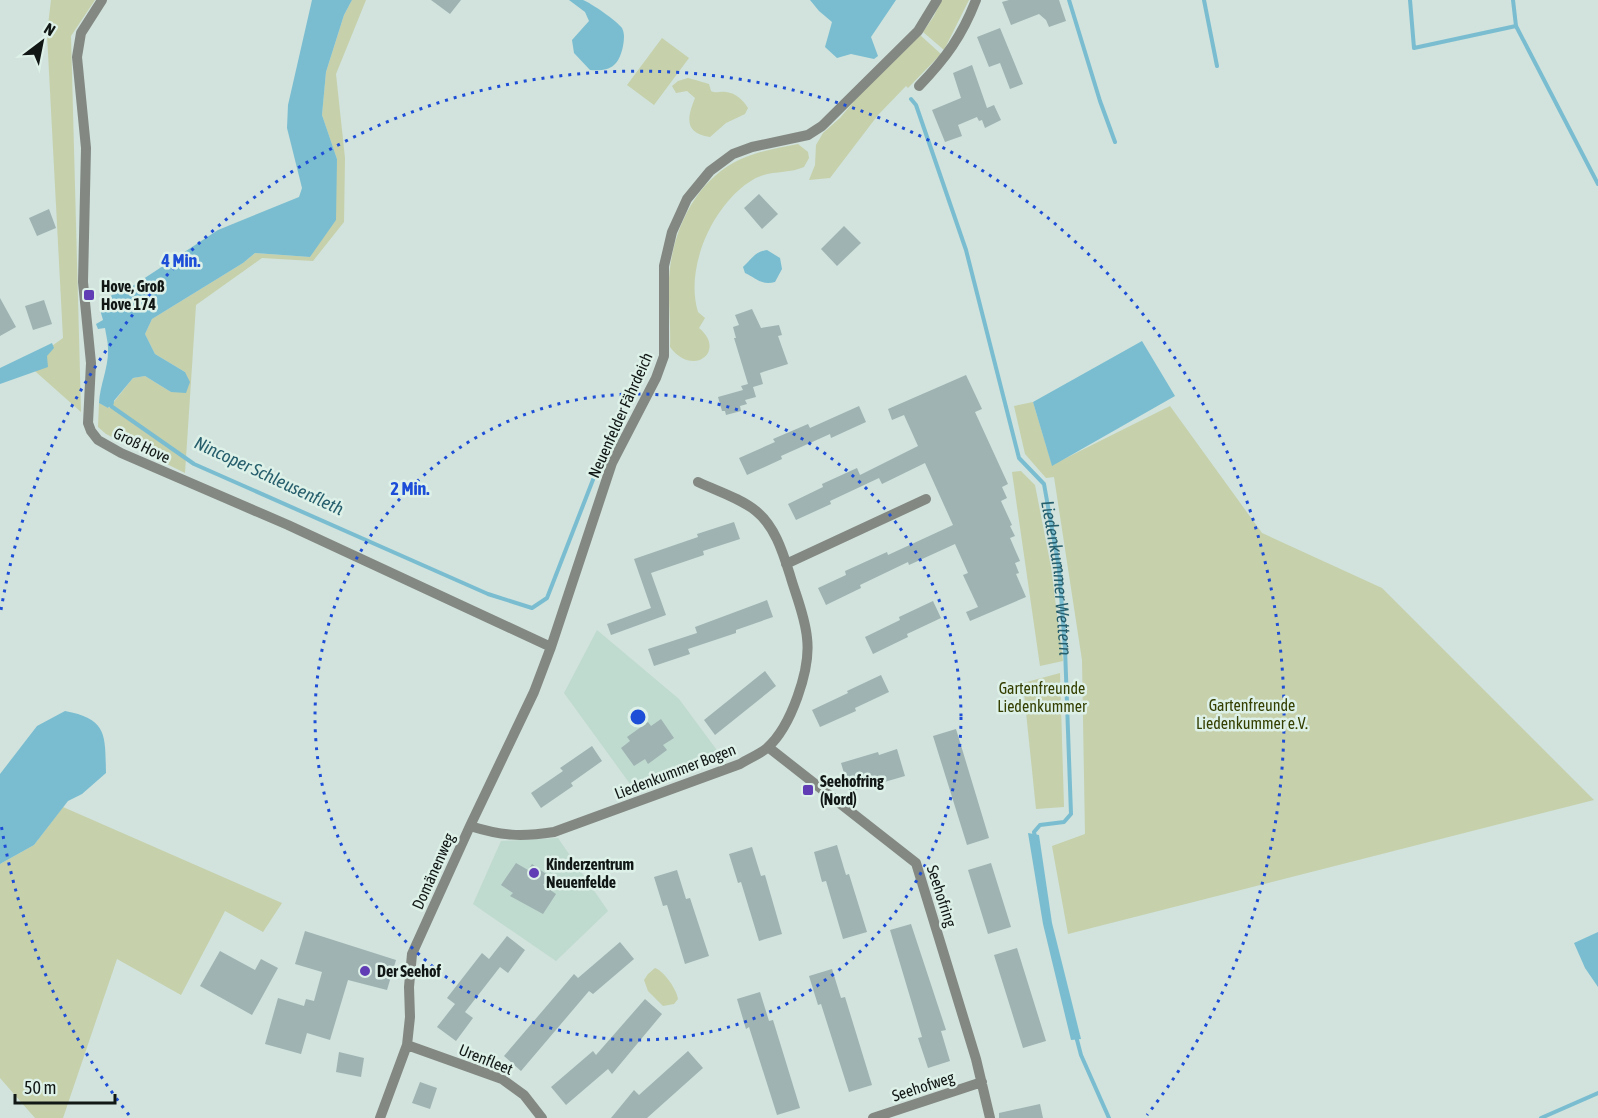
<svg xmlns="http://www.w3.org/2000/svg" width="1598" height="1118" font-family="'Asap Condensed',sans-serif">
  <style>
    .built { fill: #bfdacf }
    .green { fill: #c6d0ab }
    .water { fill: #7abdd1 }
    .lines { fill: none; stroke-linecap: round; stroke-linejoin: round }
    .stream { stroke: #7abdd1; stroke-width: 4 }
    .building { fill: #9fb3b2 }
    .street { stroke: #838883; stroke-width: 10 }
    .ring { fill: none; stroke: #1d4ed8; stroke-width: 3; stroke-dasharray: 3 6 }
    .poi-dot { fill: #603db5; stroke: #def1e9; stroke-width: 2 }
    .labels { text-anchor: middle; stroke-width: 5; stroke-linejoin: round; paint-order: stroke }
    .poi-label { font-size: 16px; font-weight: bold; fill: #111715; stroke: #def1e9; text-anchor: start }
    .street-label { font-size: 16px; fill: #111715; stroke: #def1e9 }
    .park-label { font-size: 16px; fill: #343f00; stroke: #def1e9 }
    .water-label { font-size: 18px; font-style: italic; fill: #265e6c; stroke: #def1e9 }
    .centre { fill: #1d4ed8; stroke: #def1e9; stroke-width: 3 }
    .ring-label { font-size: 18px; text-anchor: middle; font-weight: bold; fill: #1d4ed8; stroke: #def1e9; stroke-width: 5; stroke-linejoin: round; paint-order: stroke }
  </style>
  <rect width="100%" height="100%" fill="#d1e3dc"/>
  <path class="built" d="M597,630l82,69 40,54 -86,35 -69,-95z
    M558,838l50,73 -52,50 -83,-57 28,-63z"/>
  <path class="green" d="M51,0h44l-24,36 10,376 -54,-48 36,-26 -16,-304z
    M352,0h14l-30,74 9,84 -1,64 -31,39 -51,-3 -66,47 -11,168 -79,-39 -8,-7 1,-24 10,5 24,-30 12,-2 26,16 14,-20 -30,-18 -10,-20 7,-15 91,-56 12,-10 55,4 27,-98 -15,-44 4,-43 18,-57z
    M941,0h28l-25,50 -21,-18 11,-16z
    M920,35l21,19 -33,34 -2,-2 -28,29 -48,63 -21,2 6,-15 1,-20 7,-12 17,-15 26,-31z
    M662,38l27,20 -35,47 -27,-20z
    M688,78c4,1 18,5 21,6l2,7c6,3 8,0 15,1 10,1 17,8 22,16l-3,6 -19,9 -16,14c-26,-4 -23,-19 -15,-39l-8,-7 -11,2 -4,-7 6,-5z
    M798,144l10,8 1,6 -5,9c-15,7 -34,3 -50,12 -40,23 -70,88 -56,133l7,6 -6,10c28,23 -6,50 -29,19 1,-23 -2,-45 -1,-68 3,-48 26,-99 72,-120 17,-8 38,-11 57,-15z
    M1033,402l19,63 118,-59 92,127 120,55 212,212 -526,134 -16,-88 33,-12 -3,-174 -28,-183 -8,1 -21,-24 -11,-48z
    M1021,471l14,14 16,82 12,94 -23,5 -28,-194z
    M1060,673l4,134 -28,2 -13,-126z
    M63,807l219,96 -19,29 -38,-21 -44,84 -64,-36 -54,159h-28l-35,-40v-214l34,-19z
    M655,968c9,3 22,22 23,31l-4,5 -11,2 -15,-15 -4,-11 4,-6z"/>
  <path class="water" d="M312,0h40l-8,15 -18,57 -4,43 15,44 -1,61 -26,37 -55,-4 -12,10 -91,56 -7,15 10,20 30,18 5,10 -4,11 -15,-1 -26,-16 -12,2 -25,30 -9,-5c1,-19 10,-36 9,-55 0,-6 -2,-13 -3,-20l-7,1 -2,-5 7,-4 -2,-7 1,-9 10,-9 19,-8 87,-57 81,-33 3,-9 -15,-60 1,-23z
    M569,0c4,0 10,0 14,0 8,3 34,21 39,28 3,6 2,12 1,18 -4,20 -13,26 -33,24l-16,-17 -2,-13 17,-19 -4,-9z
    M810,0h86l-25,37 7,19 -4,3 -23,-5 -14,4 -12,-11 7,-25 -13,-11z
    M767,250l13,8 2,11 -7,13c-13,4 -19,-4 -30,-9l-2,-6c9,-8 11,-15 24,-17z
    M1142,341l33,55 -123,70 -19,-64z
    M52,343l2,5 -7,8 1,11 -48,17v-16z
    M65,711c43,8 40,24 41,62l-24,21 -14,7 -34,44 -34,19v-90l37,-48z
    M1028,833l11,2 13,88 29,116 -10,1 -28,-116z
    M1598,932v55l-13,-19 -11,-25z"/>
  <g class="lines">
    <g class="stream">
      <path d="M1069,0l31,101 15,41"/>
      <path d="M1204,0l13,66"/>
      <path d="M1410,0l4,48 102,-22"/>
      <path d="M1513,0l3,26 82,158"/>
      <path id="s1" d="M911,99l5,6 50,145 53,208 25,26 15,84 6,80 6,166 -7,8 -24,3 -6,7 1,5"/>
      <path d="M112,402l-1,4 83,58 294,130 44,14 15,-10 63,-162"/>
      <path d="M1076,1036l5,19 28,63"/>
      <path d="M1541,1118l57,-25"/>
    </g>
  </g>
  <path class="building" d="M431,0h30l-11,14z
    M1009,0h50l7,21 -17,6 -3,-7 -7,-6 -28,11 -9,-23z
    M1000,28l23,56 -13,5 -10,-26 -11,4 -12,-30z
    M972,65l15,43 7,-3 7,15 -16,8 -3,-8 -3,1 -2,-4 -19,8 4,11 -17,6 -13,-32 29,-12 -8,-25z
    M759,194l19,20 -16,15 -18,-21z
    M49,209l7,19 -19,8 -8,-18z
    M844,226l17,17 -24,23 -16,-17z
    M0,298l16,29 -16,9z
    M44,300l8,24 -19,6 -8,-24z
    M752,309l9,19 18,-3 3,10 -4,1 10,28 -28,9 3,11 -10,3 3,10 -11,3 2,4 -7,2 1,5 -15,4 -1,-4h-3l-4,-14 25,-7 -2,-4 7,-2 -14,-46h2l-3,-11 6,-2 -4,-10z
    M966,375l16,34 -7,3 33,72 -6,3 5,11 -6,3 11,24 -2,1 5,10 -5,2 10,23 -5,2 4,10 -3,1 10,23 -56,24 -4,-9 12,-5 -15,-32 5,-2 -13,-29 -46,21 -1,-3 -48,23 1,3 -35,17 -8,-17 28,-13 -1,-4 42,-19 1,3 65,-30 -28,-62 -43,21 -3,-6 -49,23 1,3 -35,16 -8,-16 35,-17 -1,-3 35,-16 3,7 58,-29 -14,-31 -12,5 -4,-11z
    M859,406l7,16 -35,16 -1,-4 -49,22 1,3 -35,16 -8,-17 36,-16 -2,-3 35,-15 2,4z
    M734,522l6,17 -37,12 1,4 -53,18 15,42 -55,20 -4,-11 44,-16 -17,-49 64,-22 -1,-3z
    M767,600l6,17 -37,13v3l-48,16 2,5 -36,12 -6,-17 49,-16 -2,-6z
    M933,601l8,17 -34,16 1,3 -35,17 -8,-17 35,-17 -1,-3z
    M765,671l11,15 -61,49 -11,-15z
    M881,675l8,17 -34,16 1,3 -36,16 -8,-17 36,-17 -1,-2z
    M661,719l13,19 -11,7 4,5 -19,14 -3,-5 -11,7 -13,-18 9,-7 -3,-4 21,-15 3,4z
    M956,729l33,109 -22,7 -34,-109z
    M592,746l10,15 -31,22 2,3 -32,22 -10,-15 32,-22 -3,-3z
    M897,749l8,27 -55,16 -3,-11 -6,-2 3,-6 -3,-10 37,-11 1,3z
    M837,845l9,30 3,-1 18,58 -24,7 -17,-58 -4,1 -8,-30z
    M752,847l9,29 4,-1 17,59 -23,7 -18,-59 -3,1 -9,-29z
    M516,863l12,7 4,-6 17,12 -6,9 13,9 -13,20 -33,-18 3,-3 -12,-8z
    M991,863l20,64 -23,7 -20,-64z
    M677,870l9,29 4,-1 19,58 -24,8 -18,-59 -4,1 -9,-29z
    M911,924l35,106 -5,1 9,30 -22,7 -10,-30 4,-1 -32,-107z
    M305,931l91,29 -9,30 -39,-10 -18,60 -23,-7 -6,21 -36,-10 13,-46 26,8 2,-7 8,2 8,-29 -27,-8z
    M507,936l18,14 -17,23 -8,-6 -35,45 8,6 -17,23 -19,-14 18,-23 -8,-6 35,-45 7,6z
    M620,942l14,17 -41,35 -4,-3 -68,80 -17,-15 70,-82 4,4z
    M1017,948l29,93 -23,7 -29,-93z
    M220,951l35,19 6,-11 17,9 -26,47 -52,-29z
    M832,969l9,29 4,-1 27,88 -23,7 -28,-88 -3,1 -9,-29z
    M760,992l9,29 4,-1 27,88 -23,7 -28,-88 -3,2 -9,-30z
    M645,999l17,15 -50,60 -4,-5 -42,36 -15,-18 42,-36 3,4z
    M688,1051l15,17 -56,50h-36l23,-28 5,5z
    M339,1052l25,6 -3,19 -25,-5z
    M420,1082l17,6 -7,21 -18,-6z
    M1040,1104l3,14h-44v-5z"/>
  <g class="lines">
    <path class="street" d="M102,0l-21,33 -4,24 9,91 -3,134 8,81 -3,60 3,8 7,9 23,13 167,72 263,122
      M919,86c27,-28 43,-50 57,-86
      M786,564l140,-65
      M768,747l148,116 60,196 14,59
      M470,826c32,10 51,11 84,6l186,-68c8,-5 20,-10 27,-16 24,-21 44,-79 40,-110 -2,-22 -11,-42 -17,-63 -7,-22 -15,-49 -34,-64 -16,-13 -39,-20 -58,-29
      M407,1045l95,34 22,16 18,23
      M380,1118l27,-73 3,-28 -1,-30 3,-33 58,-128 64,-134 17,-45 61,-184 44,-85 8,-22v-90l8,-34 15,-33 23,-28 23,-17 19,-7 56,-12 14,-9 96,-95 19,-31
      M873,1118l109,-36"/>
  </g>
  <g class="ring">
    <circle cx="638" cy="717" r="323"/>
    <path d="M129 1115A646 646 0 0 1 1 824M1 610A646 646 0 1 1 1147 1115"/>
  </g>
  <g class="poi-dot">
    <rect x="83" y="289" width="12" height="12" rx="3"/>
    <rect x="802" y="784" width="12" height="12" rx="3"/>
    <circle cx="534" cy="873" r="6"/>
    <circle cx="365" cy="971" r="6"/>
  </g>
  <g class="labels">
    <g class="poi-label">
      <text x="101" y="292">Hove, Groß<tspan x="101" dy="18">Hove 174</tspan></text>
      <text x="820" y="787">Seehofring<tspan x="820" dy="18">(Nord)</tspan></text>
      <text x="546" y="870">Kinderzentrum<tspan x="546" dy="18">Neuenfelde</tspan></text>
      <text x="377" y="977">Der Seehof</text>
    </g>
    <g class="street-label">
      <text transform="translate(620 415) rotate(-66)" y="6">Neuenfelder Fährdeich</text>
      <text transform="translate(142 445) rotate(26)" y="6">Groß Hove</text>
      <text transform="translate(675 771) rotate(-21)" y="6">Liedenkummer Bogen</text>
      <text transform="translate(433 871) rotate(-66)" y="6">Domänenweg</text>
      <text transform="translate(942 896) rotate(72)" y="6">Seehofring</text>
      <text transform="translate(486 1059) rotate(22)" y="6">Urenfleet</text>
      <text transform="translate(923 1086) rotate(-18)" y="6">Seehofweg</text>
    </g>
    <g class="park-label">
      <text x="1042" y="694">Gartenfreunde<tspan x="1042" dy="18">Liedenkummer</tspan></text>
      <text x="1252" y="711">Gartenfreunde<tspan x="1252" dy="18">Liedenkummer e.V.</tspan></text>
    </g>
    <g class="water-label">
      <text transform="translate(269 476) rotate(25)" y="6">Nincoper Schleusenfleth</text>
      <text dy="6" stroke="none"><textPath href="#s1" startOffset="507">Liedenkummer Wettern</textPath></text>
    </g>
  </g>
  <circle cx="638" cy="717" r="9" class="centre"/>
  <g class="ring-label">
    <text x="181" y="267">4 Min.</text>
    <text x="410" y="495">2 Min.</text>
  </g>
  <g transform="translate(42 42) rotate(32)" stroke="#def1e9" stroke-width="4.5" paint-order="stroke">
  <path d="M0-4.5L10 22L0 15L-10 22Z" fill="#111715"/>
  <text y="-9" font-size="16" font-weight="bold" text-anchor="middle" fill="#111715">N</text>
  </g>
  <path d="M15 1094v9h100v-9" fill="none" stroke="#111715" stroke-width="3"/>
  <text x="24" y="1094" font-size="18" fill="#111715" stroke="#def1e9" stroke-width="4.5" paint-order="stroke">50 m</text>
</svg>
